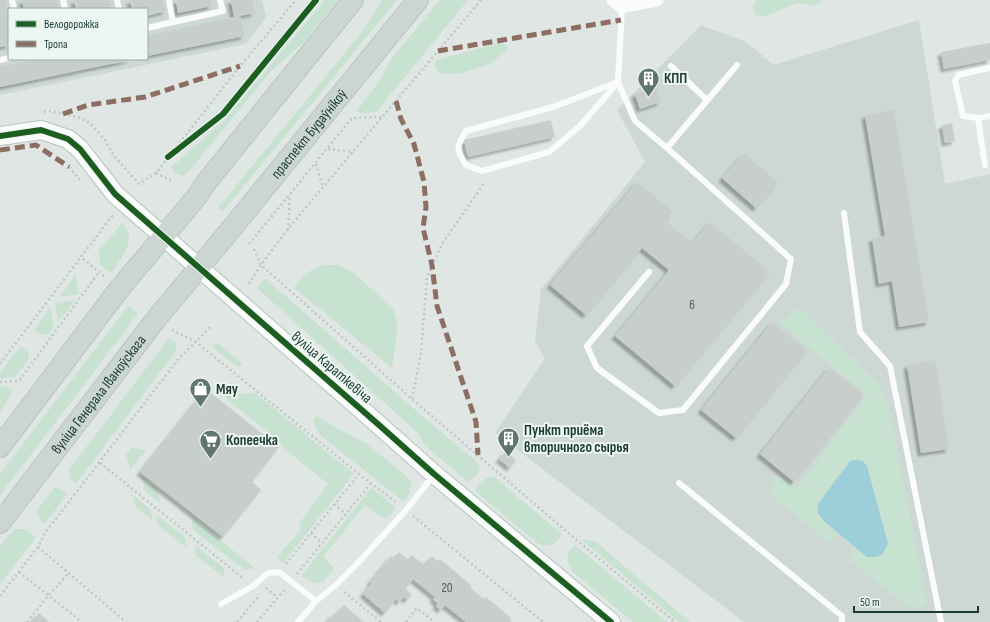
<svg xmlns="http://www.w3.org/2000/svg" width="990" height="622" font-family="'Sofia Sans Condensed',sans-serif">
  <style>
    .built { fill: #cdd8d4; fill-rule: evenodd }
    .green { fill: #c7e2d0 }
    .water { fill: #9ccfda }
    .building { fill: #c7cecb; filter: url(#shadow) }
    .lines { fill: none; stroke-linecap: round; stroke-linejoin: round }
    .secondary-casing { stroke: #b9c3c0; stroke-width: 20 }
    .primary-casing { stroke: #bac4c1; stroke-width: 22 }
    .path { stroke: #bec8c5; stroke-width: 2.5; stroke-dasharray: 2 3; stroke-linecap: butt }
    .lane { stroke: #fafbfb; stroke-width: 6 }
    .street { stroke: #fafbfb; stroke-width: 13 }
    .secondary { stroke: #fafbfb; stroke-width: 18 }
    .primary { stroke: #cbd5d2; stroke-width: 20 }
    .quiet { stroke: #8d6e63; stroke-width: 5; stroke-dasharray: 10 5; stroke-linecap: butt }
    .cycleway-casing { stroke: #edf7f2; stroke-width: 8 }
    .cycleway { stroke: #1b5e20; stroke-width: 6 }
    .labels { text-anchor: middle; stroke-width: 4; stroke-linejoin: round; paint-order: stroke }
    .number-label { font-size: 13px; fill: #48605a }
    .poi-label { font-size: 15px; font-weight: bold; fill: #1d3a34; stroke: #edf7f2; text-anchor: start }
    .street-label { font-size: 15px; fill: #1d3a34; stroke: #edf7f2 }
  </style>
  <defs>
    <filter id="shadow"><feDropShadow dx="-3.5" dy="3.5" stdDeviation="1" flood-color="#0004"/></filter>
  </defs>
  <rect width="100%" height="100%" fill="#e0e6e4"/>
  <path class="built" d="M0,0h262l4,17 -20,27 -246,51zM9,9h138v50h-138z
    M919,20l26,164 45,-10v448h-246l-249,-189 50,-75 -10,-17 6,-52 104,-127 -28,-52 84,-85 45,17 28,23z"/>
  <path class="green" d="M325,0h13l-35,43 -32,28 -82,100 -7,5 -7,-3 -4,-6 53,-46z
    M382,0h15l-174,211 -5,-3 145,-177z
    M440,0h28l-92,112 -15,2 -4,-3 23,-31 12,-22z
    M757,0h65l-7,6 -18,-3 -32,13 -9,-1 -4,-8z
    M500,43l8,3 -1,4 -17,14 -29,9 -21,1 -6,-9 2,-5z
    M122,223c3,4 7,8 7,14 1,13 -12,26 -18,36l-11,-8 -1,-14z
    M322,265h17l15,8 39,36 5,18 -6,41 -98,-80c10,-14 13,-16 28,-23z
    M76,274l3,20 -20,3z
    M265,278l155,136 57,48 3,5 -3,7 -8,8 -44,-36 -7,-13 -161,-145z
    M75,300l-17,22 -3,-19z
    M128,306l10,8 -138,181v-21z
    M800,307l81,80 9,24 37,192 -8,5 -10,-1 -60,-47 1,-7 5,-6 12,10 21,-13 -21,-78 -4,-5 -38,61 13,11 -2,5 -6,4 -7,-4 -52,-43 -2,-6 7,-11 4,-3 17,12 70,-92 -88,-72z
    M50,308l4,19 -6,7h-8l-6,-4z
    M169,338l6,4 1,9 -100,133 -6,-5 -1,-9z
    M216,342l26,21 -3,5 -27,-21z
    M21,346l7,6 1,7 -14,18 -15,2v-6z
    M7,386l6,5 -13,21v-25z
    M255,393l99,81 -71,89 -6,-6 24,-27 -2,-6 29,-40 -47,-38 1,-2 -60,-49z
    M316,415l10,7 41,22 38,31 6,7 -1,11 -6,9 -85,-68 -6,-13z
    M131,448l15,2 -16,20 -4,-16z
    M141,476l16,13 3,13 -14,-10z
    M493,476l69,58c-5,10 -11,12 -22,11l-65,-54c4,-8 9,-13 18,-15z
    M56,486l11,8 -22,30 -4,-3 -4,-11z
    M371,488l24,19 -3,7 -5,4 -7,-2 -15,-11 -42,52 11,11 -11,14 -10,1 -12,-7z
    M132,494l19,16 1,10 -17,-14z
    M156,514l29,23 2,11 -29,-23z
    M191,517l64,51 -10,2 -52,-40z
    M15,529h10l11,8 -36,47v-38l8,-10z
    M582,540h7l7,2 94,80h-11z
    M195,545l29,23v9l-28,-21z
    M575,545l92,77h-34l-60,-50c-8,-10 -8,-18 2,-27z"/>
  <path class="water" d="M856,460l7,1 4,5 21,78c-7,13 -7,13 -21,13l-42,-35 -7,-8v-10l32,-43z"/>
  <path class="building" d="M0,0h5l4,17v28l-9,2z
    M22,0h36l2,9h-36z
    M74,0h36l2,9h-36z
    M130,0h33l3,11 -19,5v-7h-15z
    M176,0h35l1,6 -34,7z
    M231,0h21l3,13 -15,3 5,20 -98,20v-20l87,-19z
    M990,43v17l-46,9 -3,-17z
    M37,59h93v1l-130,27v-20z
    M656,87l5,15 -21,7 -5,-15z
    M894,110l35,212 -30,5 -7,-46 -13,3 -7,-46 13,-2 -20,-121z
    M551,120l4,17 -87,20 -4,-17z
    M952,123l3,18 -10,2 -3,-18z
    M744,153l34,30 -22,25 -34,-30z
    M637,182l36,30 -8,8 27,23 18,-21 60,50 -95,114 -60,-50 54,-66 -27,-22 -56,67 -36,-30z
    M772,322l35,28 -71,88 -35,-28z
    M935,360l14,89 -28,4 -14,-88z
    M829,367l34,28 -69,87 -34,-28z
    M206,389l73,58 -27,35 9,8 -38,47 -83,-65z
    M506,451l10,9 -6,8 -11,-9z
    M399,552l9,8 4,-5 12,10 8,-9 6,5 2,-2 32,27 -2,2 14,11 2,-2 25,21 -2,2 3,2h-46l-21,-17 -4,5 -5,-4 2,-2 -5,-5 2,-2 -22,-18 -8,10 7,5 -5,6 -3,-3 -5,5 -3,-3 -11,14 -22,-19 9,-11 -2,-1 21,-26 3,2z
    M344,605l20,17h-37l6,-8 2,2z
    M39,613l8,7 2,2h-17z"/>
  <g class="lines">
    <defs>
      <path id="secondary" d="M0,136l41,-6 27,9 12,10 35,45 9,8 255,223 55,49 177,148"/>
      <g id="primary">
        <path d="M0,447l120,-159 75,-89 14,-20 144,-179"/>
        <path id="s1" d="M0,523l157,-205 74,-89 187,-229"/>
      </g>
    </defs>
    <use href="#secondary" class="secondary-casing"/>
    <use href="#primary" class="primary-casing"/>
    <path class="path" d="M44,112l7,-1 27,6 12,6 15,17 9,16 25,28 17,-11 84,-107 56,-66
      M328,149l26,3
      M316,164l7,24
      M69,167l12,14
      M156,173l18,9
      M288,230l2,-35
      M249,244l41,-50 62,-76 30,-1
      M254,249l7,16 151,134 160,137 103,86
      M104,276l-23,-19 31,-41 -1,-2
      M249,284l12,-19 26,-35 194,-230
      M172,330l24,12 14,-15
      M0,364l81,-107
      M0,382l19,-1 80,-109
      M412,399l9,-46 6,-76 15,-33 43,-62
      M100,463l144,116
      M334,504l12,10
      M413,516l130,106
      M311,533l11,10
      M38,547l88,75
      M286,564l73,-90 39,30
      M19,572l63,50
      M297,574l74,-91
      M266,588l11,9
      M344,592l37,30
      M0,596l38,-49 7,-14 135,-176 16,-15 163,132
      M27,622l21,-26 21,-23
      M237,622l21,-25
      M257,622l28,-33
      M406,622l11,-14 17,14"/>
    <path class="lane" d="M12,0l2,9
      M63,0l2,9
      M117,0l2,9
      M169,0l4,22
      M622,7l-4,75 17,39 32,27 124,111 -5,25 -103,126 -24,3 -62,-45 -10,-22 62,-74
      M147,28l76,-17 -3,-11
      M0,60l9,-2
      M671,66l36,34
      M990,68l-32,7 -3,6 8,35 15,2 12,-2
      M618,82l-38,44 -31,26 -67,19 -16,-6c-10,-16 -10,-18 0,-34l87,-24z
      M978,118l7,47
      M667,148l70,-83
      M844,213l16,119 30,34 51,256
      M679,483l163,133v6
      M221,604l32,-18 15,-13 11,-1 37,29
      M298,622l18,-21 20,-16 22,-22 48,-53 27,-34"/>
    <path class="street" d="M613,0l9,7 35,-7"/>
    <use href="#secondary" class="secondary"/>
    <use href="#primary" class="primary"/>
    <path class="quiet" d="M438,51l183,-31
      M396,101l5,18 13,25 10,38 2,25 -3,21 9,37 5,41 39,116 2,33
      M63,114l25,-9 57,-8 95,-31
      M0,150l36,-5 33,22"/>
    <defs>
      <path id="cycleway" d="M0,136l41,-6 27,9 12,10 35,45 9,8 255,223 55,49 177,148
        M168,157l55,-43 93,-114"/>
    </defs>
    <use href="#cycleway" class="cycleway-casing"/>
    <use href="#cycleway" class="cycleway"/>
  </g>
  <defs>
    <symbol id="building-pin" viewBox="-11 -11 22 30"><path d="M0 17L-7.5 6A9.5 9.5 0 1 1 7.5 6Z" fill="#617672" stroke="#edf7f2"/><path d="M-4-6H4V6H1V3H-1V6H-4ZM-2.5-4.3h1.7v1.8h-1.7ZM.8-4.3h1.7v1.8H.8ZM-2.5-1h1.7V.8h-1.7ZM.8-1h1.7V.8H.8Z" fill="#fff"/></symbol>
    <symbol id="shop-pin" viewBox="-11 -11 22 30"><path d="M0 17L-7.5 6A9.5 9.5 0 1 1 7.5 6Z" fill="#617672" stroke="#edf7f2"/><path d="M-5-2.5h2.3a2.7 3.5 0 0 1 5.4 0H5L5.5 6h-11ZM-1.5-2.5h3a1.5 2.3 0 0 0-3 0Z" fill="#fff"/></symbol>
    <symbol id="supermarket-pin" viewBox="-11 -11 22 30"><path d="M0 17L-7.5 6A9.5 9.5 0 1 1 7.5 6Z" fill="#617672" stroke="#edf7f2"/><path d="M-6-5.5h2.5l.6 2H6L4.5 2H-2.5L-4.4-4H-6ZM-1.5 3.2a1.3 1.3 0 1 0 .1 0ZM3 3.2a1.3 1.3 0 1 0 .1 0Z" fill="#fff"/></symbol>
  </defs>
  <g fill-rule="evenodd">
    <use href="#building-pin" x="636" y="66" width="25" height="34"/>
    <use href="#shop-pin" x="188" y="376" width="25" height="34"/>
    <use href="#building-pin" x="496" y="426" width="25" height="34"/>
    <use href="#supermarket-pin" x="198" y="428" width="25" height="34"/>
  </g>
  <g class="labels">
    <g class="number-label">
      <text x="692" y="309">6</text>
      <text x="447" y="592">20</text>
    </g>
    <g class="poi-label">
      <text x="664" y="83">КПП</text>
      <text x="216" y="394">Мяу</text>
      <text x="524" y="435">Пункт приёма<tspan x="524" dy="17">вторичного сырья</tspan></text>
      <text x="226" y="445">Копеечка</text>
    </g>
    <g class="street-label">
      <text dy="5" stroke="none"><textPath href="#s1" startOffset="497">праспект Будаўнікоў</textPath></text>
      <text transform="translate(332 367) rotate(41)" y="5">вуліца Караткевіча</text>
      <text dy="5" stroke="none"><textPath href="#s1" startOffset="162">вуліца Генерала Іваноўскага</textPath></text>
    </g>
  </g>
  <rect x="8" y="8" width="140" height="52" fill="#edf7f2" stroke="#9aaba6"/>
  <rect x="16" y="21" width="20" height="6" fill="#1b5e20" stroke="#9aaba6"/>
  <text x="44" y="28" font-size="12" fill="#1d3a34">Велодорожка</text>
  <rect x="16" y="41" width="20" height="6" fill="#8d6e63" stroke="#9aaba6"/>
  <text x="44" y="48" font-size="12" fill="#1d3a34">Тропа</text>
  <path d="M854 606v6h124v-6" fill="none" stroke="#1d3a34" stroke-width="2"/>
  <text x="860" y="606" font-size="12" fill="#1d3a34" stroke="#edf7f2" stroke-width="3" paint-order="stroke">50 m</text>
</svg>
